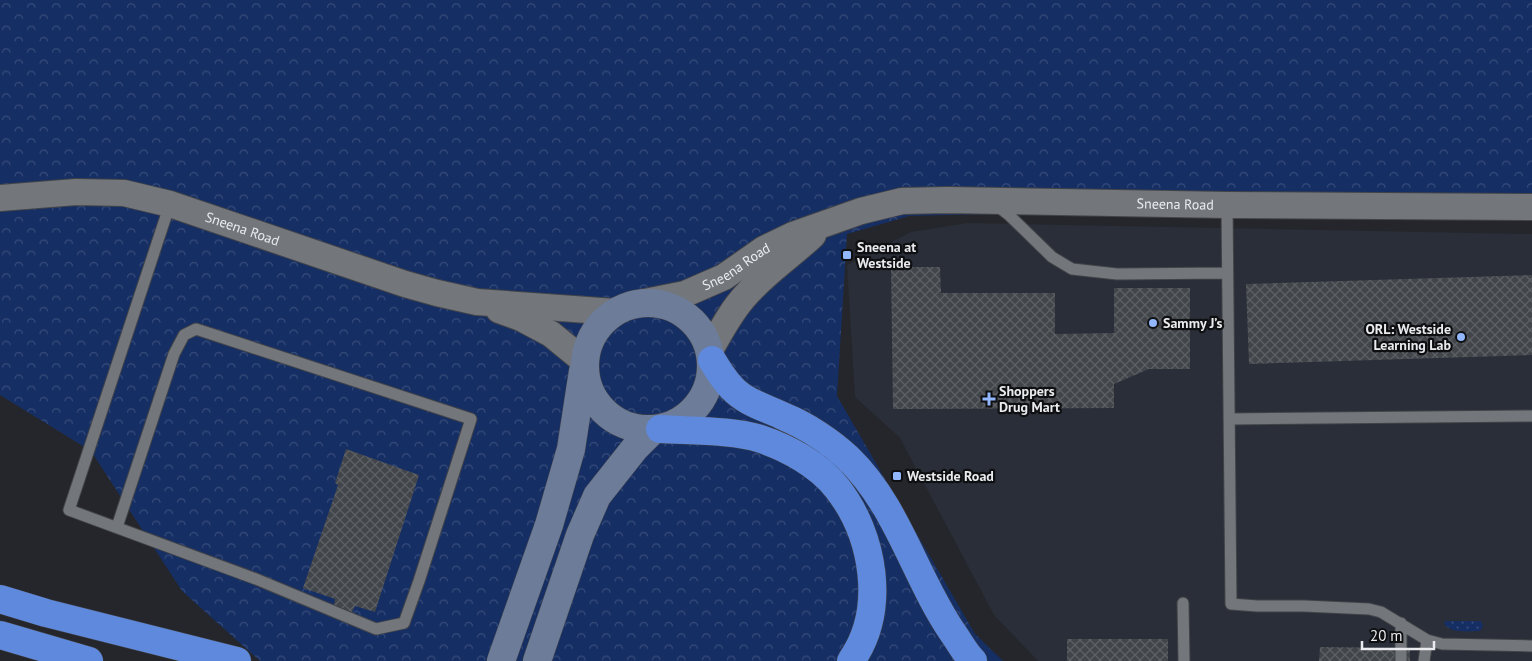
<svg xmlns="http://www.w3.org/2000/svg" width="1532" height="661" font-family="'PT Sans',sans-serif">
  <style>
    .built { fill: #292e38 }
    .grass { fill: url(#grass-dots) }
    .forest { fill: url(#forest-crowns) }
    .building { fill: url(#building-cross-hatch) }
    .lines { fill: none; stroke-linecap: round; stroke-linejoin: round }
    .service-casing { stroke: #424448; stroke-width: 13 }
    .tertiary-casing { stroke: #424448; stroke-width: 28 }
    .secondary-casing { stroke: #424448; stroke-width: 29 }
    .motorway-casing { stroke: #424448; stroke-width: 29 }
    .service { stroke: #73767b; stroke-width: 11 }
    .tertiary { stroke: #73767b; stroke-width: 26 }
    .secondary { stroke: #6d7c98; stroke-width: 28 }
    .motorway { stroke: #5f89dd; stroke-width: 28 }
    .poi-dot { fill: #93b7fd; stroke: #0e0f11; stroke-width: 2 }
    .labels { text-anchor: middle; stroke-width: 4.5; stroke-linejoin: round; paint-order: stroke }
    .street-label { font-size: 14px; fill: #e9ebee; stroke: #0e0f11 }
    .poi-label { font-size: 14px; font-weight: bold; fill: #e9ebee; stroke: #0e0f11; text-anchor: start }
  </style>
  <defs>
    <pattern id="grass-dots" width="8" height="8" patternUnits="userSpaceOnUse" patternTransform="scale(1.25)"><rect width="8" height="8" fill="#152e64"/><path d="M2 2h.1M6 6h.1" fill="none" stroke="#374c7a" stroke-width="1.8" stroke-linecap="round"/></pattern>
    <pattern id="forest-crowns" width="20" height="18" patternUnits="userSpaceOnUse" patternTransform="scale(1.25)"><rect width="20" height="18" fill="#152e64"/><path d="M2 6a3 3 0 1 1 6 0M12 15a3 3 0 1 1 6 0" fill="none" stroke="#374c7a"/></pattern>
    <pattern id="building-cross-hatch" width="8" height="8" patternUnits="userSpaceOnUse" patternTransform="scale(1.25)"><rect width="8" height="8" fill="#42454a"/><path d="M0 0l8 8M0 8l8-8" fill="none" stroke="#5d6064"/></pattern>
  </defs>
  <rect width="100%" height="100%" fill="#24262b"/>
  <path class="built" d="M968,223l564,11v427h-494l-44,-46 -94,-177 -45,-41 -8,-132 64,-33z"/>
  <path class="grass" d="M1445,621h36l2,5 -3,5c-12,0 -28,3 -36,-7z"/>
  <path class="forest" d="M0,0h1532v200l-623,16 -62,18 -10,162 138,238 28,27h-743l-78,-70 -91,-140 -91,-56z"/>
  <path class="building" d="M891,267h49l1,26h114v41l59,-1v-45h76v81h-41l-35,15v24l-221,1z
    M1532,275v80l-283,9 -3,-80z
    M346,449l73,26 -44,137 -20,-6 -3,6 -18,-6 1,-7 -32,-11 35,-103 -3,-2z
    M1067,639h101v22h-101z
    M1320,647l90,1v13h-91z"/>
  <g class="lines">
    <defs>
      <path id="service" d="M996,205l14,11 42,41 20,12 45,5 110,-1
        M1227,205l4,399 26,2h47l65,3 12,3 46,28 15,4 90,2
        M1229,419l303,-3
        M117,527l57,-173 10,-19 12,-6 275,90 -52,162 -15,42 -28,6 -120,-50 -187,-69 101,-306
        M1183,603l1,58
        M1401,623v38
        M1424,661l3,-21"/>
      <g id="tertiary">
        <path id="s1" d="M0,198l76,-6 48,1 46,11 235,80 32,9 40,9 138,10"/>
        <path id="s2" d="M645,302l40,-8 39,-17 40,-28 29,-14 68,-24 41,-10 45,-1 280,5 305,2"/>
        <path d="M499,310l22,8 30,16 33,27"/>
        <path d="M710,350c11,-19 21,-39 36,-55 20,-23 45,-39 67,-60"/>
      </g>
      <path id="secondary" d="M585 366a63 63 0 1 1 126 0a63 63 0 1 1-126 0Z
        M501,661l48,-136 22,-76 12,-78
        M537,661l43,-126 17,-39 38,-48 18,-18"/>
      <path id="motorway" d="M712,360c6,10 12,20 20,28 14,15 35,20 53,29 22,9 46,25 63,41 50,48 67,120 105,175 7,10 12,20 20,28
        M660,429c30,2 73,1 101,10 27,9 58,26 76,49 37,47 50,122 14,173
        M0,599l46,14 191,48
        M0,635l89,26"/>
    </defs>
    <use href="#service" class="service-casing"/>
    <use href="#tertiary" class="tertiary-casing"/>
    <use href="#secondary" class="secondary-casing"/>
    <use href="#motorway" class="motorway-casing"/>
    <use href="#service" class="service"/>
    <use href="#tertiary" class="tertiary"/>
    <use href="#secondary" class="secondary"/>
    <use href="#motorway" class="motorway"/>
  </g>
  <g class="poi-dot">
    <rect x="842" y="250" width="10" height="10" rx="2.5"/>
    <circle cx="1153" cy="323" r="5"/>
    <circle cx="1461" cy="337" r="5"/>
    <path d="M986.5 391.5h5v5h5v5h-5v5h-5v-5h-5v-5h5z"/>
    <rect x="892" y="471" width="10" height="10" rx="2.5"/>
  </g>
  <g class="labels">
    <g class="street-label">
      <text dy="5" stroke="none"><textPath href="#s2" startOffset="552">Sneena Road</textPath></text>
      <text dy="5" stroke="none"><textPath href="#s1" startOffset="248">Sneena Road</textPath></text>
      <text dy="5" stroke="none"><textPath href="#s2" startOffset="99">Sneena Road</textPath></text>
    </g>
    <g class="poi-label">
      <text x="857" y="252">Sneena at<tspan x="857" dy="16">Westside</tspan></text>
      <text x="1163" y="328">Sammy J’s</text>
      <text x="1451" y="334" text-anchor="end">ORL: Westside<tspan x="1451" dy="16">Learning Lab</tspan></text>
      <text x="999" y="396">Shoppers<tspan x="999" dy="16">Drug Mart</tspan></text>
      <text x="907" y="481">Westside Road</text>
    </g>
  </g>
  <path d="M1362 641v8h72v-8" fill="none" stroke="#e9ebee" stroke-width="2.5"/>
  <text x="1370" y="641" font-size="15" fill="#e9ebee" stroke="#0e0f11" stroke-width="4" paint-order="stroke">20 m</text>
</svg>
